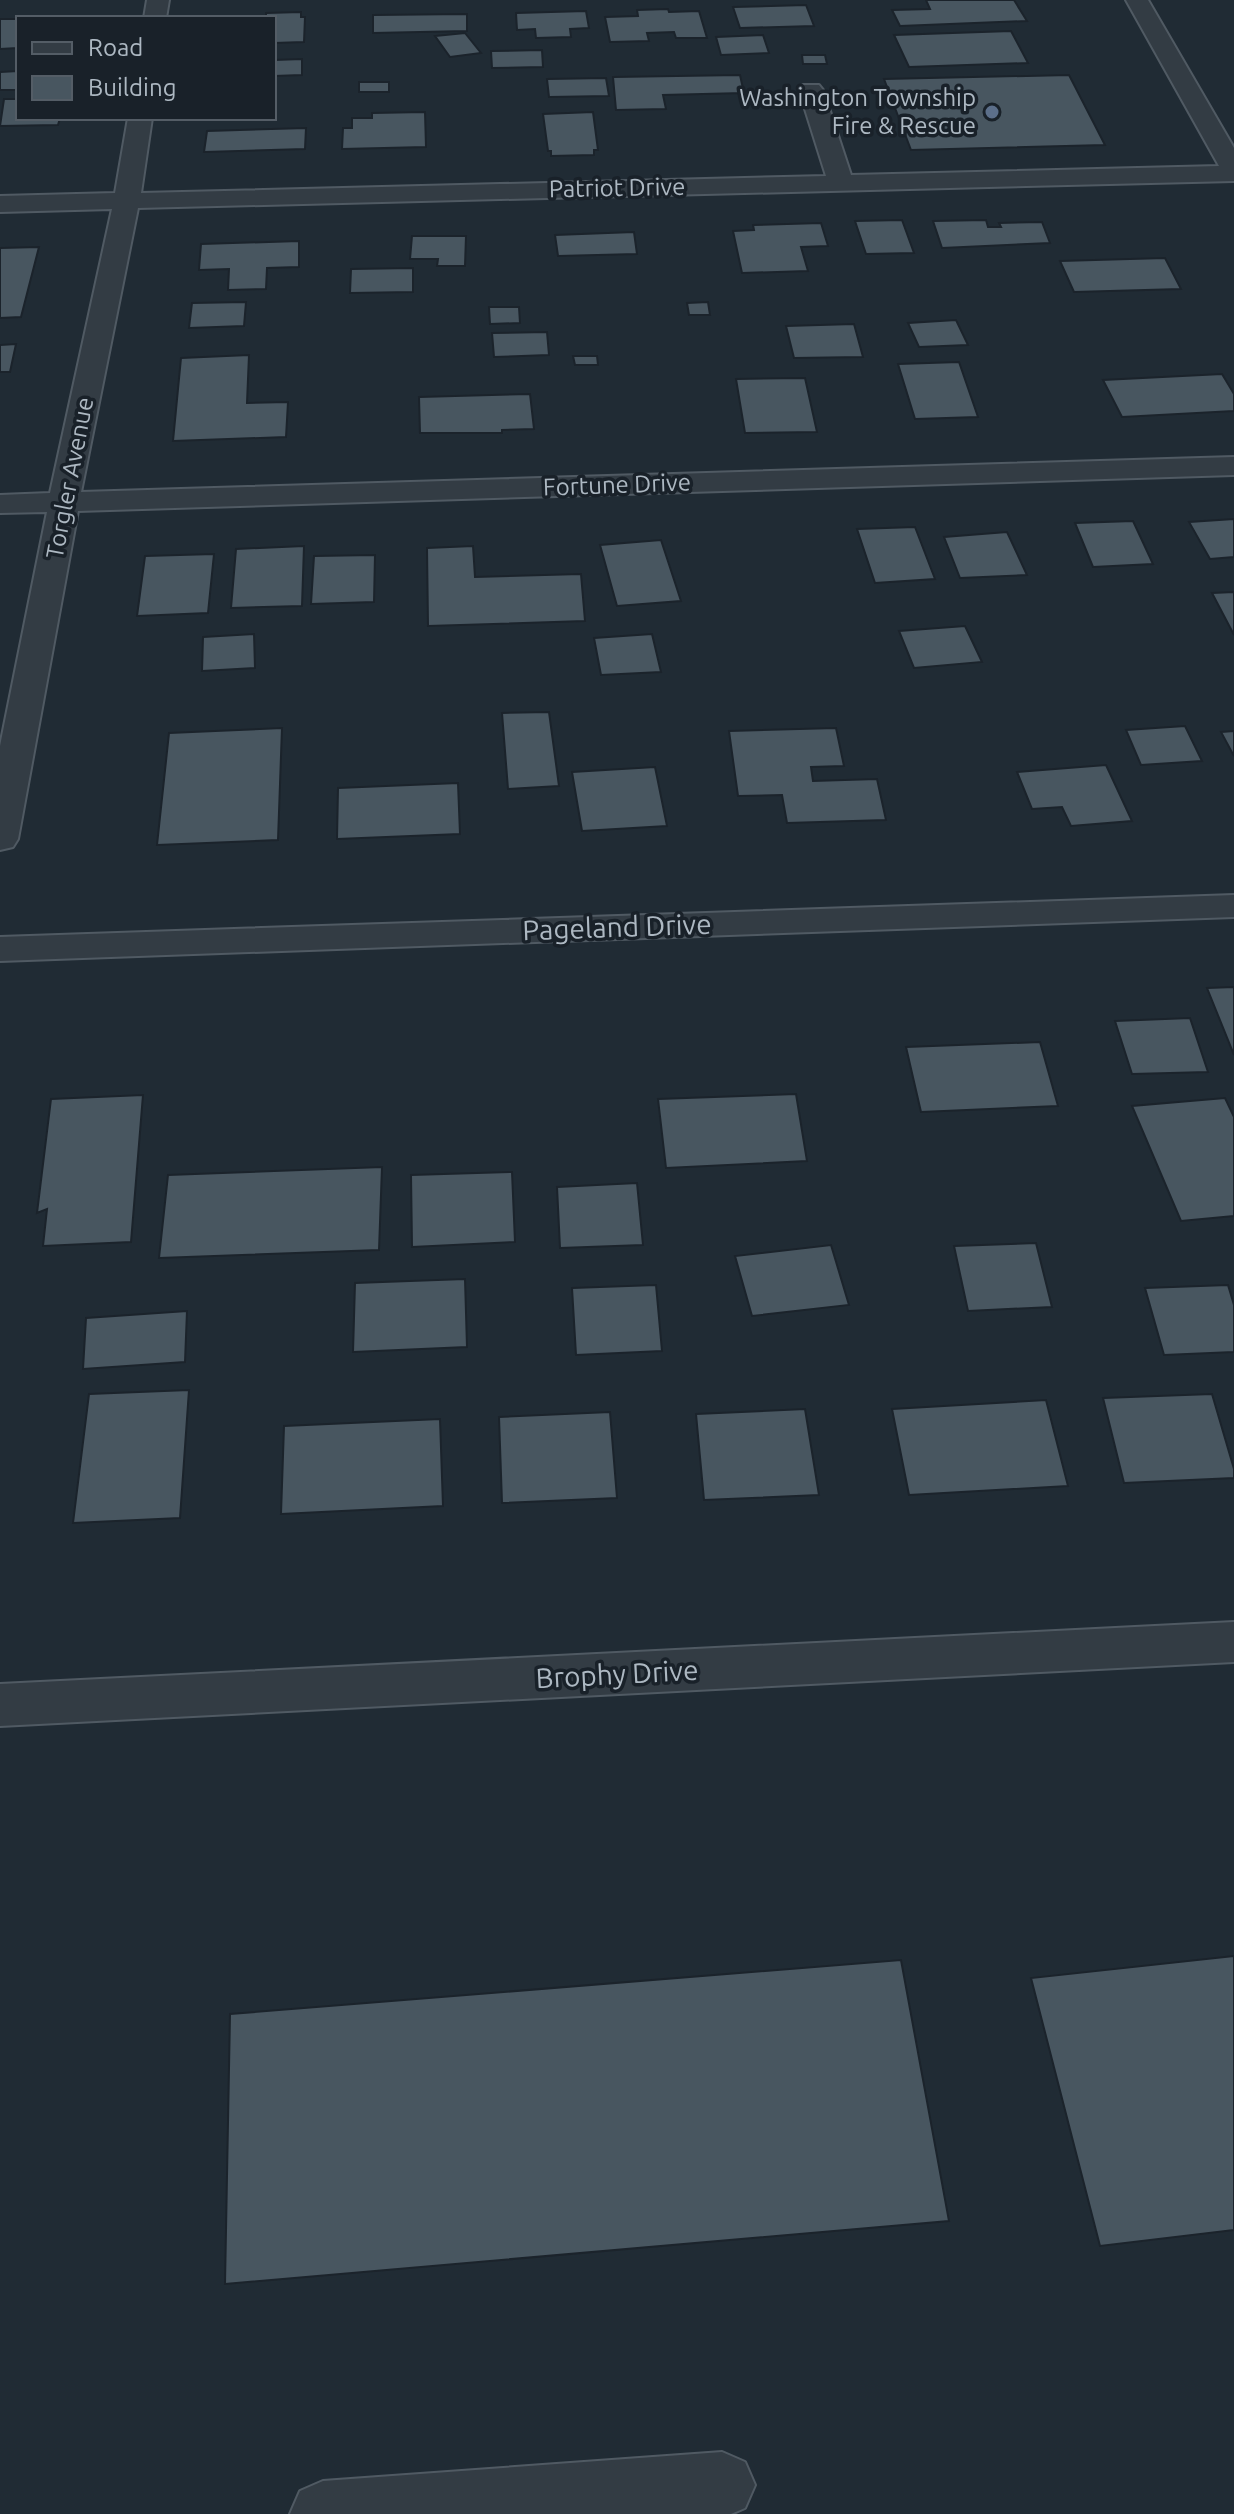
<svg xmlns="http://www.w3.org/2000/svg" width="1234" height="2514" font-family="Ubuntu,sans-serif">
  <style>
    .building { fill: #485660; stroke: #1b232b; stroke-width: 2 }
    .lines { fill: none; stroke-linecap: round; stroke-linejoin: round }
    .minor-casing { stroke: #505a63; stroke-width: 4 }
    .minor { fill: #333c44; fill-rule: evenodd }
    .service-dot { fill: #5c6f8a; stroke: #192129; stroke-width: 3 }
    .labels { text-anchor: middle; stroke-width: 7; stroke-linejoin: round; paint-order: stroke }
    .far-poi-label { font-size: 24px; fill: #adb8c2; stroke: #192129; text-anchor: end }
    .far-street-label { font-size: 24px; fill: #adb8c2; stroke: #192129 }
    .street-label { font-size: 28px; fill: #adb8c2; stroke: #192129 }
  </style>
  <rect width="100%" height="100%" fill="#202b34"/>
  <path class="building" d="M926,0h88l13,21 -127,5 -8,-16 38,-1z
    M806,5l8,21 -74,2 -7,-21z
    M668,9l1,3 30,-1 8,27h-31l-2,-6 -27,1 2,8 -39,1 -5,-25 33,-1 -1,-6z
    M586,11l3,17 -19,1 1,8 -35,1 -1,-9 -18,1 -1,-17z
    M301,12v5h4l-1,25 -30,1v-25h-8v-5z
    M467,14v17l-94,2v-18z
    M0,19h18v29l-18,1z
    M1011,31l17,32 -119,4 -15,-32z
    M465,33l16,20 -31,4 -15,-21z
    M763,35l6,18 -48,2 -5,-18z
    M542,50l1,17 -51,1 -1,-17z
    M802,55h23l2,9h-24z
    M302,59v16l-28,1v-16z
    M18,71v19h-18v-18z
    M740,75l4,18 -81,2 3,14 -50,1 -3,-33z
    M1069,75l36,70 -194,5 -27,-71z
    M606,78l3,18 -60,1 -2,-18z
    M359,82h30v10h-30z
    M4,99h14v19h42l-2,7 -58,1z
    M425,112l1,35 -84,2 1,-21h9v-10h20v-5z
    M593,112l5,38h-4v5l-43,1v-5h-3l-5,-37z
    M306,128l-1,21 -101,3 3,-21z
    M902,220l12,33 -48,1 -11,-33z
    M986,220l2,7h13l-2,-4 43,-1 8,21 -108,5 -9,-27z
    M821,223l7,23 -27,1 7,24 -66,2 -9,-42 21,-1 -1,-5z
    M634,232l3,22 -79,2 -3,-21z
    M412,236h54l-1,30h-28l1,-7h-28z
    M299,241v26l-32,1 -1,21 -38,1 1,-21 -30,1 2,-26z
    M39,247l-18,70 -21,1v-70z
    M1165,258l16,31 -107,3 -14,-31z
    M413,268v24l-63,1 1,-24z
    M246,302l-2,24 -55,2 3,-25z
    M708,302l2,13h-21l-2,-12z
    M489,307h30l1,16 -30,1z
    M956,320l12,25 -49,2 -11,-24z
    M854,324l9,33 -69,1 -8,-32z
    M547,332l2,23 -55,2 -2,-24z
    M16,344l-6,28h-10v-27z
    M249,355l-2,48 41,-1 -2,35 -113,4 8,-83z
    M573,356h24l1,9h-23z
    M959,362l19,55 -63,2 -17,-55z
    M1222,374l12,20v17l-112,6 -19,-37z
    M805,378l12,54 -72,1 -9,-54z
    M530,394l4,35 -32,1v3h-82l-1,-36z
    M1234,519v38l-24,2 -21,-37z
    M1133,521l20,43 -60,3 -18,-44z
    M915,527l20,52 -60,4 -18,-54z
    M1007,532l20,43 -67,3 -16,-41z
    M661,540l20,61 -64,5 -17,-61z
    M304,546l-2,60 -71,2 5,-59z
    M473,546l2,31 106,-3 4,47 -157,5 -1,-78z
    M214,554l-6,59 -71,3 8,-60z
    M375,555l-1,47 -63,2 3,-48z
    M1234,592v43l-22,-42z
    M965,626l17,36 -68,6 -15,-37z
    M254,634l1,34 -53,3 1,-34z
    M652,634l9,38 -60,3 -7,-37z
    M549,712l10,74 -51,3 -6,-76z
    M1185,726l17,35 -61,4 -15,-35z
    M282,728l-4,112 -121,5 12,-112z
    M836,728l8,38 -33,1 2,14 64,-2 9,41 -99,3 -5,-28 -44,1 -9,-65z
    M1234,731v25l-13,-24z
    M1106,765l26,56 -61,5 -9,-19 -30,2 -15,-37z
    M655,767l12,59 -85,5 -10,-59z
    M458,783l2,51 -123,5 1,-51z
    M1234,987v68l-27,-67z
    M1190,1018l18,54 -76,2 -17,-53z
    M1040,1042l18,64 -137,6 -15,-65z
    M796,1094l11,67 -141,7 -8,-69z
    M143,1095l-12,147 -88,4 4,-37 -10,4 14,-114z
    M1225,1098l9,19v99l-53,5 -49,-115z
    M382,1167l-3,83 -220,8 9,-83z
    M512,1172l3,70 -103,5 -1,-72z
    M637,1183l6,62 -83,3 -3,-61z
    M1036,1243l16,64 -84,4 -14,-65z
    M831,1245l18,60 -97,11 -17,-60z
    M465,1279l2,68 -114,5 2,-69z
    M656,1285l6,66 -86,4 -4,-67z
    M1228,1285l6,20v47l-70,3 -19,-67z
    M187,1311l-2,51 -102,7 3,-51z
    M189,1390l-9,128 -107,5 16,-129z
    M1212,1394l22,75v9l-110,5 -21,-85z
    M1046,1400l22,86 -159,9 -17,-86z
    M805,1409l14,86 -115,5 -8,-86z
    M610,1412l7,86 -115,5 -3,-86z
    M440,1419l3,87 -162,8 3,-88z
    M1234,1956v274l-134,16 -69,-268z
    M901,1960l48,261 -724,63 5,-270z"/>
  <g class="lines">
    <defs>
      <path id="minor" d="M147,0h22l-3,18h-22z
        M1126,0h22l86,148v33l-1096,27 -57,284 1153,-35v18l-1156,36 -60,328 -5,8 -13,3v-104l47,-234 -47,1v-18l50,-2 62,-284 -112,3v-16l115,-3 13,-75h24l-11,75 685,-17 -27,-86 4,-5h16l4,5 28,85 368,-9z
        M1234,895v22l-1234,44v-24z
        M1234,1622v40l-1234,64v-42z
        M722,2452l23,10 10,23 -10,23 -14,6h-441l10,-23 23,-10z"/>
    </defs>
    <use href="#minor" class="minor-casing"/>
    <use href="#minor" class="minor"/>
  </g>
  <circle class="service-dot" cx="992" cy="112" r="8"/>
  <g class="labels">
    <g class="far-poi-label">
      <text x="976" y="106">Washington Township<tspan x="976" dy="28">Fire &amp; Rescue</tspan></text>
    </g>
    <g class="far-street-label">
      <text transform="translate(617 188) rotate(-1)" y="8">Patriot Drive</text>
      <text transform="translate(70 478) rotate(-79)" y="8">Torgler Avenue</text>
      <text transform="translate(617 485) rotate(-2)" y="8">Fortune Drive</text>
    </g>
    <g class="street-label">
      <text transform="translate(617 927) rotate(-2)" y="10">Pageland Drive</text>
      <text transform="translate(617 1674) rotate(-3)" y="10">Brophy Drive</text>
    </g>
  </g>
  <rect x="16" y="16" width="260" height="104" fill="#192129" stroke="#545d66" stroke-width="2"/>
  <rect x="32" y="42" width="40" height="12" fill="#333c44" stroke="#545d66" stroke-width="2"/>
  <text x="88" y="56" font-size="24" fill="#adb8c2">Road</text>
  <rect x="32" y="76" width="40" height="24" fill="#485660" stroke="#545d66" stroke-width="2"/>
  <text x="88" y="96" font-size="24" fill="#adb8c2">Building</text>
</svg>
